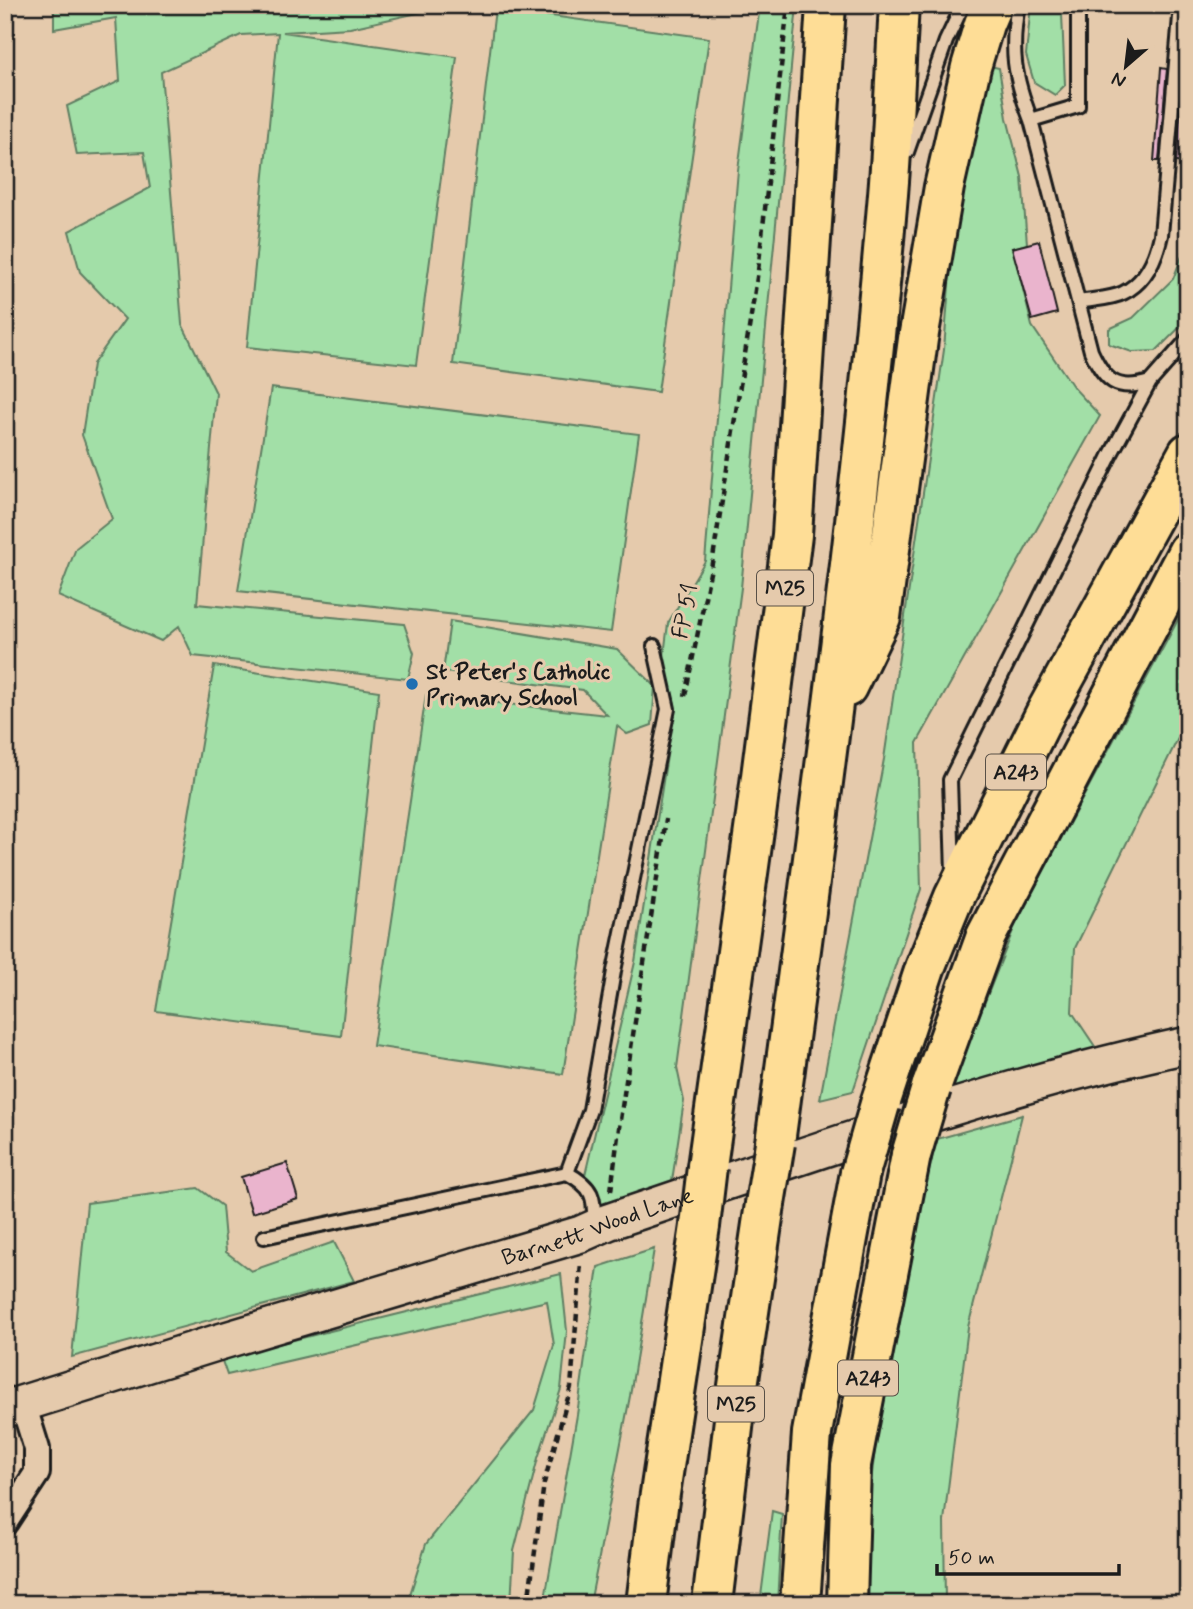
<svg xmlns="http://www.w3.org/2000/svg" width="1193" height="1609" font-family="Mynerve,sans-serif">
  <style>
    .green { fill: #a2dfa7; stroke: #5f7e62; stroke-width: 2 }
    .building { fill: #eab4cd; stroke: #1c1c1c; stroke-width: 2 }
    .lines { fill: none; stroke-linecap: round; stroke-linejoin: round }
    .lane-casing { stroke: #1c1c1c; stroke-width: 18 }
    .street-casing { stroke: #1c1c1c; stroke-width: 30 }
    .secondary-casing { stroke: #1c1c1c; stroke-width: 40 }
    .highway-casing { stroke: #1c1c1c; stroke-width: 44 }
    .path { stroke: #1c1c1c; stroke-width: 4.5; stroke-dasharray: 7 5; stroke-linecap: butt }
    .lane { stroke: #e5caac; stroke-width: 12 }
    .street { stroke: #e5caac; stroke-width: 24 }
    .secondary { stroke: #e5caac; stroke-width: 35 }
    .highway { stroke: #fedd96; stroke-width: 38 }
    .highway-bridge-casing { stroke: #1c1c1c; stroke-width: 44; stroke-linecap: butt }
    .highway-bridge { stroke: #fedd96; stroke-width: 38 }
    .poi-dot { fill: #1f6fb2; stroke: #e5caac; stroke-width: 2.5 }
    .labels { text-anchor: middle; stroke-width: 6; stroke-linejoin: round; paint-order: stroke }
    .shield { fill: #e5caac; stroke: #585047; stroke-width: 2 }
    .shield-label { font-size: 21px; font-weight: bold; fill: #1c1c1c }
    .street-label { font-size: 23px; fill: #1c1c1c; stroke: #e5caac }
    .poi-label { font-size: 23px; font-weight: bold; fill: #1c1c1c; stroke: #e5caac; text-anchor: start }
  </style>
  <rect width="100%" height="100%" fill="#e5caac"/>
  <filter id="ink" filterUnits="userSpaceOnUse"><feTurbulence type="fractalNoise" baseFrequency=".0143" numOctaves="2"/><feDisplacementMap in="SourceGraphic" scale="14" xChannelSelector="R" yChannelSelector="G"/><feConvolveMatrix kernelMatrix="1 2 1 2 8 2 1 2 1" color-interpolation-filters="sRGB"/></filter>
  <g filter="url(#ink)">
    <path class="green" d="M54,5h538l-16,6 -67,-1 200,28 -51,354 -205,-28 42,-355 -55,-1 -90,20 -67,4 174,25 -41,308 -169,-18 31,-314 -37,2 -80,37 21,252 34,69 -19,211 207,20 10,29 -6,26 -215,-23 -14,-30 -18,15 -103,-45 18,-48 36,-29 -30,-84 11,-71 32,-45 -45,-47 -11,-41 81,-43 -6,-36 -67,3 -10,-49 53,-25 -4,-63 -62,11z
      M760,5h37l-56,583 -64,480 7,33 -12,80 -17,16 -69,19 -1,-41 50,-213 40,-258 -12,-40 5,-41 37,-62 33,-391z
      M1031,5h34l-3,9 3,71 -10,10 -21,-13 -8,-27z
      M990,66l9,2 8,50 15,59 5,67 -14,4 19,78 42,62 26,28 -183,327 4,146 -68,202 -33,8 64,-340 60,-409 6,-78 27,-157z
      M1188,241v78l-32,32 -24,1 -23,-8v-15l24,-11 40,-39z
      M271,388l368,46 -28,198 -373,-41z
      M1188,601v117l-113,230 -3,64 24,36 -27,15 -118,29 3,-12 62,-157z
      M450,621l167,28 38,37 -3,39 -25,9 -10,-8 -54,348 -190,-28 53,-351 181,20 -24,-25 -140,-18z
      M214,666l165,25 -38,345 -185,-25z
      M1022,1115l-54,212 -24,194 1,83h-83l1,-55 26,-217 48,-193z
      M198,1188l24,18 4,46 25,19 83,-29 20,39 -282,76 15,-154z
      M654,1249l-24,147 -40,208h-46l33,-189 21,-148z
      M561,1274l6,57 -6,58 -23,69 -24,93 -3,53h-104l19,-60 108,-134 20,-65 -7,-44 -320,74 -6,-17z
      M772,1511l10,3 -5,90h-17z"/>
    <path class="building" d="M1161,68l6,1 -8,92h-5z
      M1184,70h4v85h-3l-1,8 -8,-1z
      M1039,241l18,72 -25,7 -20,-72z
      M287,1163l11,36 -46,14 -11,-36z"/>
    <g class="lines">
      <defs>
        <path id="lane" d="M1018,5c-8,46 -4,71 13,115l60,231c14,30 25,41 59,31
          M1031,120l47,-14v-101
          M907,152l39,-111 17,-36
          M1079,302c14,-3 32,-3 44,-9 23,-11 33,-35 38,-58l20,-230
          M953,872l-3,-92 161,-326 39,-72 38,-43
          M567,1173l23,-63 24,-139 54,-262 -14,-63
          M264,1237l303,-64c26,14 28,24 27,51"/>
        <path id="street" d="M5,1522l32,-49v-24l-14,-45"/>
        <g id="secondary">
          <path id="s1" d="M5,1409l211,-66 365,-109 27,-12c191,-64 382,-135 580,-177"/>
        </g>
        <path id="highway" d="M847,687l34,-70 37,-278 26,-152 27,-120 13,-43 8,-19
          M931,1088l55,-152 202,-385
          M880,1104l45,-136 29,-71 92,-185 142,-259
          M775,1143c42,-312 85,-623 112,-937 6,-66 8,-134 12,-201
          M707,1167l48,-344 37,-288 34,-530
          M646,1604l12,-97 42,-281
          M712,1604l26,-218 27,-182
          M800,1604l12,-171 48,-260
          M847,1604l4,-139 60,-310"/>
      </defs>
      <use href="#lane" class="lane-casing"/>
      <use href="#street" class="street-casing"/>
      <use href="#secondary" class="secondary-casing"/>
      <use href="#highway" class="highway-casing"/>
      <path class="path" d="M685,696l28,-138 45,-287 30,-266
        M611,1191l9,-71 46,-301
        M528,1604l16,-121 27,-96 10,-124"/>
      <use href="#lane" class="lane"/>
      <use href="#street" class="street"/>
      <use href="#secondary" class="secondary"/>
      <use href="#highway" class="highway"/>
      <defs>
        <path id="highway-bridge" d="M911,1155l20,-67
          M860,1173l20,-69
          M765,1204l10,-61
          M700,1226l7,-59"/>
      </defs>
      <use href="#highway-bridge" class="highway-bridge-casing"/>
      <use href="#highway-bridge" class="highway-bridge"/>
    </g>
  </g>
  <circle class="poi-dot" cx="412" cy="684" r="7"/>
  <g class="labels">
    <g class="shield">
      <rect x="757" y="570.5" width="56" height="35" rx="5"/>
      <rect x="986" y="754.5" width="60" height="35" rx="5"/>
      <rect x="838" y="1360.5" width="60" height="35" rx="5"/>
      <rect x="708" y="1386.5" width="56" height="35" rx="5"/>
    </g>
    <g class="shield-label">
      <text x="785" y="595">M25</text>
      <text x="1016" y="779">A243</text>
      <text x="868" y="1385">A243</text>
      <text x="736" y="1411">M25</text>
    </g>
    <g class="street-label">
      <text transform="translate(684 611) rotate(-79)" y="8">FP 51</text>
      <text dy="8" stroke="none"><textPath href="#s1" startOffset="620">Barnett Wood Lane</textPath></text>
    </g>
    <g class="poi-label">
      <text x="426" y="679">St Peter's Catholic<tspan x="426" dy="26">Primary School</tspan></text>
    </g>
  </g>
  <rect width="1193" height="1609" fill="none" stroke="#e5caac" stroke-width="28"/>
  <rect x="14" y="14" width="1165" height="1581" fill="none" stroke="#1c1c1c" stroke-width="2.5" filter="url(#ink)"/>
  <g transform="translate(1126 66) rotate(208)" stroke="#e5caac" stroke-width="5" paint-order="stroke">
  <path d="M0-5L12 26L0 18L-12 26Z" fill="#1c1c1c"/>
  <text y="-10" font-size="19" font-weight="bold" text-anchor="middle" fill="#1c1c1c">N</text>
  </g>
  <path d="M937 1564v10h182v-10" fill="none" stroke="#1c1c1c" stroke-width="3.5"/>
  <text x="948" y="1564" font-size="21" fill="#1c1c1c" stroke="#e5caac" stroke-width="5" paint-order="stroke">50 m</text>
</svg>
